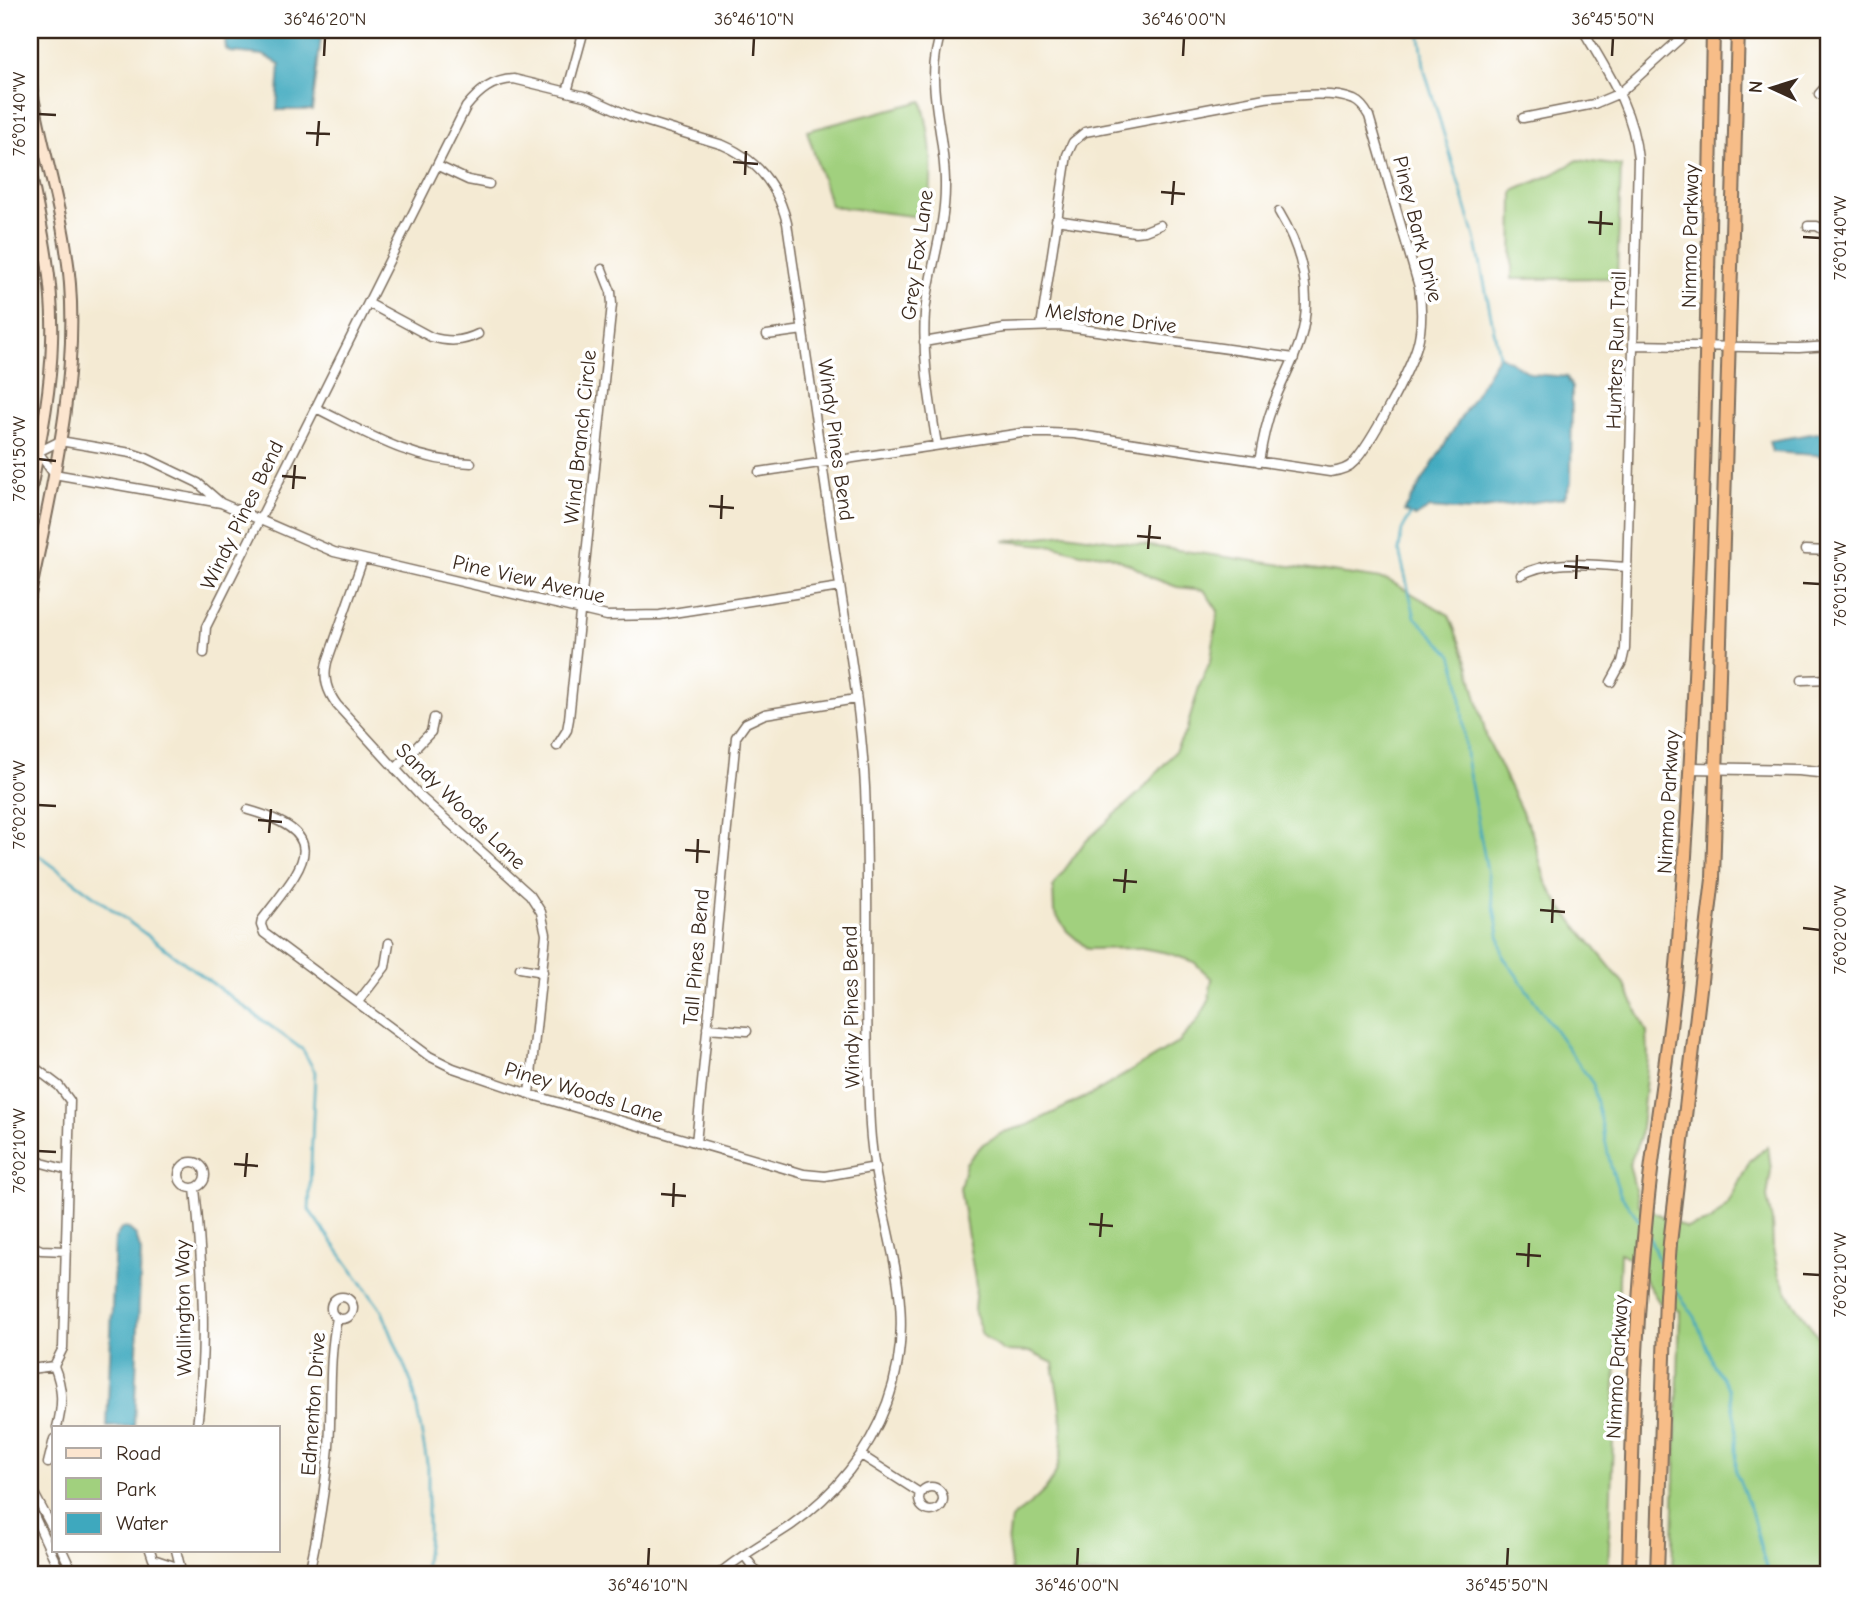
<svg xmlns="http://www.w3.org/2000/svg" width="1859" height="1604" font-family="'Comic Neue',sans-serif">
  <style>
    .green { fill: #a1d07e; stroke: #6e7d4e; stroke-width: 2 }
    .water { fill: #3ea8be; stroke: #3c696e; stroke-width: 2 }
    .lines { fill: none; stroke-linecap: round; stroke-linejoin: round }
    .stream { stroke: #3ea8be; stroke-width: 2.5 }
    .minor-casing { stroke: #7c6d5d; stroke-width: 11 }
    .tertiary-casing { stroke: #7c6d5d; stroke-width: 13 }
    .secondary-casing { stroke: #7c6d5d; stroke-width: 14 }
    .trunk-casing { stroke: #7c6d5d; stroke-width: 16 }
    .minor { stroke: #fff; stroke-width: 8 }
    .tertiary { stroke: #fff; stroke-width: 10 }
    .secondary { stroke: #fce5cf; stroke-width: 10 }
    .trunk { stroke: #f7bd88; stroke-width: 12 }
    .ticks { fill: none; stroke: #3b2a1e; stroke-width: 2.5 }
    .labels { text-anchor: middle; stroke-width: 7; stroke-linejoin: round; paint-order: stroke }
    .street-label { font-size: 21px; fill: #3b2a1e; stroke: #fff }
    .neatline { fill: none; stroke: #3b2a1e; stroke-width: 2.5 }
    .ticks-label { font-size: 18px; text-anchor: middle; fill: #3b2a1e }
  </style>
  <rect width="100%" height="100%" fill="#fff"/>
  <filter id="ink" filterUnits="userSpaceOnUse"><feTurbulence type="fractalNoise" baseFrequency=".0143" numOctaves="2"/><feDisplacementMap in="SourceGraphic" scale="14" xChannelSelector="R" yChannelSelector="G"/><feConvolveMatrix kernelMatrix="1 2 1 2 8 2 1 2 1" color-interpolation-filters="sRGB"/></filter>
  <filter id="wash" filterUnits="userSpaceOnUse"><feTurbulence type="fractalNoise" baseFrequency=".00686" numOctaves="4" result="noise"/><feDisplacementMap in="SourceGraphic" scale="28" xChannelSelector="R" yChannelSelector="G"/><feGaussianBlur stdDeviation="1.57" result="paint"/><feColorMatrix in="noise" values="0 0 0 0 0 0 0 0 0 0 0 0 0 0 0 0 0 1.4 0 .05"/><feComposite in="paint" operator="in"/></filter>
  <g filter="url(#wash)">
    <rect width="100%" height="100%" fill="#f4ead3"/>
    <path class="green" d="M922,101c11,44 12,72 5,117l-96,-12 -24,-75z
      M1578,160l43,6 -4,112 -105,1 1,-88 40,-17z
      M1066,534l322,46 61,35 19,49 19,75 45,94 14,49 15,25 64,78 22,47 1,25 -8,81 -11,26 10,41 47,23 25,-7 17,-17 22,-43 18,-15 3,24 -4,27 5,24 1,28 6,27 13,24 32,45 4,25 1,204h-157l8,-263 -21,-9 -26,-41 -13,-8 -12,321h-596l-4,-30 3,-25c12,-10 28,-20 37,-33 25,-34 10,-85 5,-123l-23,-11 -26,-1 -22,-16 -8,-25 2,-24 -16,-98 6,-25 17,-19 21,-12 24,-7 66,-32 85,-51 17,-19 12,-20 4,-24 -18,-17 -26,-9 -27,-5 -53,1 -21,-18 -13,-19 -1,-26 31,-43 57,-52 33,-38 12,-22 14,-47 11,-24 7,-49 -14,-21 -27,-3 -24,-9 -22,-13 -23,-10 -27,-2 -26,-7 -51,-5z"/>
    <path class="water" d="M224,30h98l-10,80h-35l3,-46 -17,-9 -33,-3 -4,-3z
      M1499,355l33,19 35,3 5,11 -1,95 -7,15 -95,13 -39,-3 -15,9 -11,-6z
      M1829,431v25l-57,-4 -3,-11z
      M122,1228l7,1 7,6 5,17 -7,174 -27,1 8,-189z"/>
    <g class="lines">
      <path class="stream" d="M1419,30l6,42 50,165 24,118
        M1412,511l-10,19 -3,20 16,67 37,38 7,24 8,84 36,193 90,128 18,83 9,27 20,27
        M30,849l273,201 12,22 -6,138 73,101 31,76 15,81v67l-4,39
        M1649,1236l14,36
        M1671,1283l24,34 18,47 16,25 7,35v48l14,35 18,67"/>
    </g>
  </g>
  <g filter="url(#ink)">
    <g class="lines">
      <defs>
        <path id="minor" d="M1583,30c25,43 50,78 55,129l-13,490 -3,13 -11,20
          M567,92l17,-62
          M1819,94l10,-11
          M1523,118l71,-14 26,-11 63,-57
          M438,166l30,14 21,4
          M1056,220l79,12 10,-1 15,-6
          M1808,226h9l12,7
          M368,303l63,34c17,5 31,5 47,-3
          M767,335l36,-5
          M924,342l80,-14 56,-2 234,32
          M1633,345l166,3 30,-2
          M316,408c52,26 95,53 155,55
          M937,445c-7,-44 -15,-87 -12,-132 4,-42 20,-83 20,-126 1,-56 -23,-103 -3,-157
          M38,452l16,22 167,29 113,49 273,64 53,-1 180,-28
          M38,452l22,-11 71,12 15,5 52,25 23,20
          M1259,462c3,-19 7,-39 14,-57 8,-22 20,-42 27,-64 14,-44 2,-91 -21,-129
          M759,472l263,-39h26l26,1 256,38c9,-1 18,-3 24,-10 17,-18 56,-92 63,-116 6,-20 5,-39 2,-59l-50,-171c-4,-7 -8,-13 -15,-16 -21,-10 -65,-4 -89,-2l-180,34 -12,10 -6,13 -26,171
          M1805,550l24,1
          M363,559l-36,103c-4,17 0,29 10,43l85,93 108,97 11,17 5,22 -17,160
          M1521,575c31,-17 71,-10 106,-8
          M204,653l2,-26 260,-520c13,-16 26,-27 48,-28l74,18 44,20 91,28c35,15 55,41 64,78 16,112 32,224 49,336 11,75 25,152 29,228 5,113 -1,227 5,339 6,99 54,177 17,277 -19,51 -53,92 -97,123 -24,16 -49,29 -71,48
          M1802,680l27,-1
          M557,746l10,-16 2,-11 43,-415 -1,-12 -9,-23
          M395,769l36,-37 3,-14
          M248,810c89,25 54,57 14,110l-1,5 3,8 165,123 24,12 76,26 275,80 21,2 51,-9
          M520,968l23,4
          M358,1002l27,-35 4,-24
          M707,1028l40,3
          M30,1064l29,22 11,15 -7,247 -9,18
          M696,1143l40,-406 10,-14 19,-9 91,-15
          M30,1154l12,9 26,7
          M179 1175a13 13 0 1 1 26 0a13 13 0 1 1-26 0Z
          M195,1188c8,80 12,159 2,239
          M30,1245l11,5 25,1
          M331 1308a11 11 0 1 1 22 0a11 11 0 1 1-22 0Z
          M54,1366c9,22 9,39 3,61
          M30,1369l24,-3
          M861,1455l59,38
          M48,1463l6,-24
          M30,1486l24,45
          M919 1499a12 12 0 1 1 24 0a12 12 0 1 1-24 0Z
          M30,1507l31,67
          M62,1550l11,24
          M150,1550l3,9 27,9
          M176,1550l6,24
          M744,1555l14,19
          M309,1574c9,-42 16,-84 20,-127 3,-43 -1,-87 8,-129"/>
        <path id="tertiary" d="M1690,768l108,2 31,3"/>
        <path id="secondary" d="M30,80c11,68 35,135 40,204 8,105 -20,209 -40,311
          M30,171c12,56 24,112 22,170 -1,51 -12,102 -22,153"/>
        <path id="trunk" d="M1629,1574c3,-119 5,-238 17,-357 8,-88 25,-175 32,-263 24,-307 29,-616 35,-924
          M1657,1574l9,-279 4,-52 43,-364 25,-849"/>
      </defs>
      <use href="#minor" class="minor-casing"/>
      <use href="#tertiary" class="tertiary-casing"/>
      <use href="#secondary" class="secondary-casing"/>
      <use href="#trunk" class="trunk-casing"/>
      <use href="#minor" class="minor"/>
      <use href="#tertiary" class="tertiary"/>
      <use href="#secondary" class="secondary"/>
      <use href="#trunk" class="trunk"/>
    </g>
  </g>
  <path class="ticks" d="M324,56l1,-18M753,56l1,-18M1183,56l1,-18M1612,56l1,-18M38,114l18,1M306,133l24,1M317,146l2,-25M733,162l25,2M745,175l1,-24M1161,192l24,2M1172,205l2,-24M1588,222l25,2M1600,235l1,-24M1803,237l17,1M38,459l18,2M282,476l24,2M293,489l2,-24M709,506l25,2M721,519l1,-24M1137,536l24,2M1148,549l2,-24M1564,566l25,2M1576,579l1,-24M1803,583l17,1M38,805l18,1M258,820l24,2M269,833l2,-24M685,850l25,2M697,863l1,-24M1113,880l24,2M1124,893l2,-24M1540,910l25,2M1552,923l1,-24M1803,928l17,2M38,1151l18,1M234,1164l24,2M245,1177l2,-24M661,1194l25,2M673,1207l1,-24M1089,1224l24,2M1100,1237l2,-24M1516,1254l25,2M1528,1267l1,-24M1803,1274l17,1M648,1566l1,-18M1077,1566l1,-18M1507,1566l1,-18"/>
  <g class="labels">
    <g class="street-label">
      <text transform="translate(1418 229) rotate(76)" y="7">Piney Bark Drive</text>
      <text transform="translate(1690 236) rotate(-89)" y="7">Nimmo Parkway</text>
      <text transform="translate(917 255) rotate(-82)" y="7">Grey Fox Lane</text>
      <text transform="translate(1111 318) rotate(7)" y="7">Melstone Drive</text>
      <text transform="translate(1616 350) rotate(-88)" y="7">Hunters Run Trail</text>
      <text transform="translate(580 437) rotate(-84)" y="7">Wind Branch Circle</text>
      <text transform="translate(836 440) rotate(82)" y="7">Windy Pines Bend</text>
      <text transform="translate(242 515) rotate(-64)" y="7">Windy Pines Bend</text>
      <text transform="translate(529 579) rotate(13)" y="7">Pine View Avenue</text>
      <text transform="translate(1668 802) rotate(-87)" y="7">Nimmo Parkway</text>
      <text transform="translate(461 806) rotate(44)" y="7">Sandy Woods Lane</text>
      <text transform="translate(696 957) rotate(-85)" y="7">Tall Pines Bend</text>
      <text transform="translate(851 1007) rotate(-91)" y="7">Windy Pines Bend</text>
      <text transform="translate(584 1092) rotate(17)" y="7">Piney Woods Lane</text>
      <text transform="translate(183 1308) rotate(-91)" y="7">Wallington Way</text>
      <text transform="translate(1617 1367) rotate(-87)" y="7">Nimmo Parkway</text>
      <text transform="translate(313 1404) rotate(-86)" y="7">Edmenton Drive</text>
    </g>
  </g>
  <rect width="1859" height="1604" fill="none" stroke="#fff" stroke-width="77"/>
  <rect x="52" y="1426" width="228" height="126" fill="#ffffff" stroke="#b1aaa5" stroke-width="2"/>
  <rect x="66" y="1448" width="35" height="10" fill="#fce5cf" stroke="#b1aaa5" stroke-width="2"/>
  <text x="116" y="1460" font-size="21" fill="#3b2a1e">Road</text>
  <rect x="66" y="1478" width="35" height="21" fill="#a1d07e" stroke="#b1aaa5" stroke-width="2"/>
  <text x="116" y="1496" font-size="21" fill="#3b2a1e">Park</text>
  <rect x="66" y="1513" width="35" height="21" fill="#3ea8be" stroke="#b1aaa5" stroke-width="2"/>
  <text x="116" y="1530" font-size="21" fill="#3b2a1e">Water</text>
  <g transform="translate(1772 88) rotate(274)" stroke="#ffffff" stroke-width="5" paint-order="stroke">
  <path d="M0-5L12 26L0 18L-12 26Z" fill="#3b2a1e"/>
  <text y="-10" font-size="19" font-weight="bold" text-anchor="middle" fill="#3b2a1e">N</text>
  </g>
  <rect x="38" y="38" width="1782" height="1528" class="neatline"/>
  <g class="ticks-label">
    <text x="325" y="25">36°46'20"N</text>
    <text x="754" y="25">36°46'10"N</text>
    <text x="1184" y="25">36°46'00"N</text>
    <text x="1613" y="25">36°45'50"N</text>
    <text transform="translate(19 114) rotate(-90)" y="6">76°01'40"W</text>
    <text transform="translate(1840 238) rotate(-90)" y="6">76°01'40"W</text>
    <text transform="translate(19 459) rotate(-90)" y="6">76°01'50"W</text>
    <text transform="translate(1840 584) rotate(-90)" y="6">76°01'50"W</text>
    <text transform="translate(19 805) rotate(-90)" y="6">76°02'00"W</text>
    <text transform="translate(1840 930) rotate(-90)" y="6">76°02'00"W</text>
    <text transform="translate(19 1151) rotate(-90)" y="6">76°02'10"W</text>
    <text transform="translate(1840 1275) rotate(-90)" y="6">76°02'10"W</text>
    <text x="648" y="1591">36°46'10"N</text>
    <text x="1077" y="1591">36°46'00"N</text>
    <text x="1507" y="1591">36°45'50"N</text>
  </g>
</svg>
